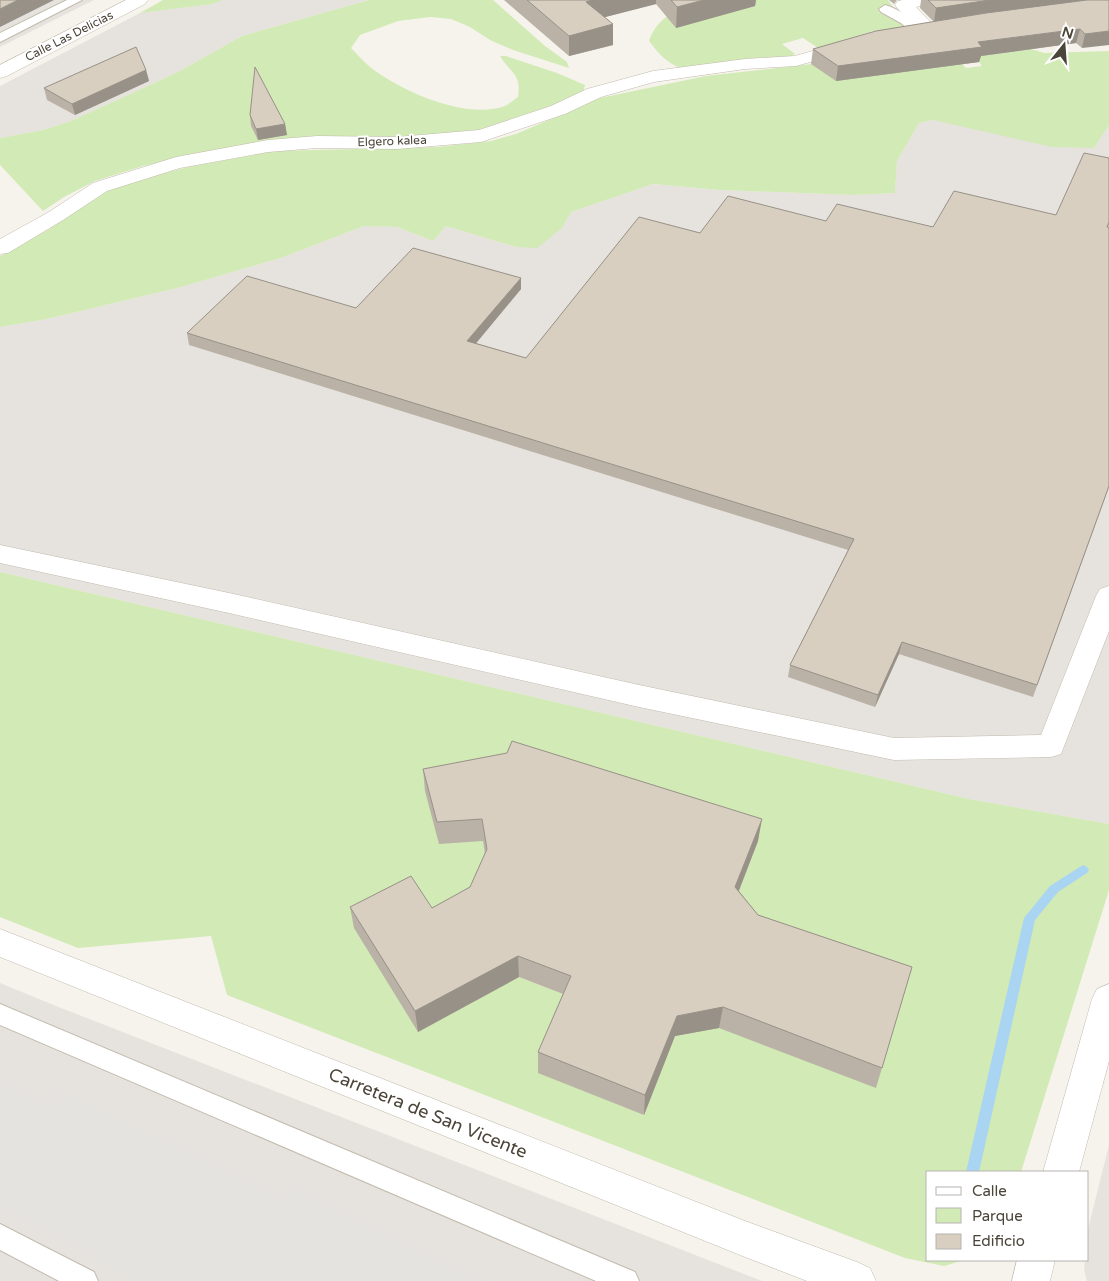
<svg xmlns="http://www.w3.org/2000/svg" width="1109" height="1281" font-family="'Varela Round',sans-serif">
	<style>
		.industrial { fill: #e6e2dd }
		.green { fill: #d2eab5; fill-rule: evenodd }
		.parking { fill: #e5e3e0 }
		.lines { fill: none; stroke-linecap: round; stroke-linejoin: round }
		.stream { fill: #a9d4f2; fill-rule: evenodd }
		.service-casing { stroke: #c2bbae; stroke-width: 2 }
		.minor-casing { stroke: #c2bbae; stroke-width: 1 }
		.tertiary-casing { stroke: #c2bbae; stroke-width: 1 }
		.service { fill: #fff; fill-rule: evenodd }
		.minor { fill: #fff; fill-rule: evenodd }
		.tertiary { fill: #fff; fill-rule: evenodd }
		.wall { fill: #bab2a6 }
		.shaded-wall { fill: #979187 }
		.building { fill: #d8cfc1; stroke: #979187 }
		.labels { text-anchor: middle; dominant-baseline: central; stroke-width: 4; stroke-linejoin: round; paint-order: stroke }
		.far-street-label { font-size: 12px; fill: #4b4439; stroke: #fff }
		.near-street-label { font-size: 18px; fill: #4b4439; stroke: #fff }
	</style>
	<rect width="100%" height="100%" fill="#f6f3ec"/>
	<g class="industrial">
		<polygon points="0,0 94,0 0,47"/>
		<polygon points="223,0 369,0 242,36 178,72 71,121 43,130 0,138 0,86 140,13 213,4"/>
		<polygon points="933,120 1094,148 1109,125 1109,824 969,799 0,572 0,327 47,319 181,287 281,258 364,226 397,227 433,241 446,226 516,247 562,228 571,212 653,184 720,190 855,195 895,193 897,161 919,123"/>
		<polygon points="0,983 56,1006 762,1281 0,1281"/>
		<polygon points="1109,1145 1109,1281 1087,1281 1084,1270 1085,1260 1088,1260 1088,1229"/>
	</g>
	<g class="green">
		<polygon points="163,0 223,0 213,4 140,13"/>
		<path d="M369 0H493L545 46 567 62 569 68 513 50 490 40 470 27 451 19 430 17 398 21 360 35 351 48C357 54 363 61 370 67 401 91 465 120 505 106 509 104 514 100 518 97 522 74 510 73 500 56H506L557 73 585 85 583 93 566 101 469 133 220 149 143 166 95 181 64 197 43 211 0 165V138L43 130 71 121 178 72 242 36Z"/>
		<path d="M712 0H888L893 7 879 12 909 28 882 33 873 31 818 48 803 38 782 44 795 54 789 58 680 68C666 62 658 53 649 41 659 12 685 7 712 0Z"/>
		<polygon points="1031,49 1044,53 1109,51 1109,125 1094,148 1052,147 933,120 919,123 897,161 895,193 855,195 720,190 653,184 571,212 562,228 537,248 516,247 446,226 433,241 397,227 364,226 281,258 181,287 47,319 0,327 0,256 49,229 93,198 109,189 130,182 188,167 275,151 437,147 491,141 516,134 600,98 706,76 812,64 962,64 966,68 982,66 975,57"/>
		<path d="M0 572 969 799 1109 824V890L1021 1172H928V1260H964L944 1266 905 1258 227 995 211 936 78 948 0 917ZM483 841H758L732 908 675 1036 643 1115 571 997 519 977 418 1031 435 929 488 871Z"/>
	</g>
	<polygon class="parking" points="0,1079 48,1103 58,1088 284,1196 290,1184 485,1281 135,1281 0,1210"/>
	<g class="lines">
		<polygon class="stream" points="1083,865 1087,867 1089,870 1087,873 1058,892 1035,920 979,1172 966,1172 1024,918 1050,886"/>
		<defs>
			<g id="service">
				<polygon points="67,0 82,0 0,42 0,33"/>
				<path d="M885 5C899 9 915 20 924 31L922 34H914L901 23 881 12 879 9Z"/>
				<polygon points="0,1004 635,1272 639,1281 596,1281 0,1025"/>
				<polygon points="0,1224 94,1272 98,1281 59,1281 0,1250"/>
			</g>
			<g id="minor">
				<path d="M903 0H932L929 4 916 7 938 30 935 34C919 38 908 19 898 9L895 5 898 1Z"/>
				<polygon points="847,41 853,42 856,46 853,50 796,66 745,69 654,82 601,97 565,114 481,142 397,149 317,148 268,152 180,168 107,191 63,220 8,253 0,254 0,239 49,212 93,183 176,157 268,140 317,136 397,137 479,130 551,106 587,89 653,71 745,59 795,56"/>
				<polygon points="0,545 229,593 639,685 894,738 1041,735 1096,596 1100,589 1109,586 1109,631 1061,754 1051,757 894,760 639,707 229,613 0,563"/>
			</g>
			<g id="tertiary">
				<polygon points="126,0 148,0 145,4 7,76 0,78 0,65"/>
				<polygon points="0,929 745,1221 857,1262 870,1268 876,1281 807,1281 745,1257 0,957"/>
				<polygon points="1109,984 1109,1061 1079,1172 1043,1172 1092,999 1097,989"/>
				<polygon points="1017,1260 1055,1260 1050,1281 1012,1281"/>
			</g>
		</defs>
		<use href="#service" class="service-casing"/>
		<use href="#minor" class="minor-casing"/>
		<use href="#tertiary" class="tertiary-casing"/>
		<use href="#service" class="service"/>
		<use href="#minor" class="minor"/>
		<use href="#tertiary" class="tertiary"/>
	</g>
	<g class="wall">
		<polygon points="504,0 756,0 755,6 676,28 656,4 605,17 613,45 569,56"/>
		<polygon points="889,0 897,0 894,4"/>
		<polygon points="921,0 1109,0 1082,48 1076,43 981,56 979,62 836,81 811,64 813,49 934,22 920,8"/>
		<polygon points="146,70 149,81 75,115 47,100 44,88"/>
		<polygon points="250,115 285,124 287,135 258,140 251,126"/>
		<polygon points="1109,158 1109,225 1108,228 1109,487 1033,697 899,654 875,707 788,677 790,665 848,550 189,345 187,333 356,308 521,278 521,289 476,343 526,358 700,233 826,221 933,227 1056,215"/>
		<polygon points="423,769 758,841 739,891 758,915 912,967 876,1088 719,1028 675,1036 644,1115 538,1073 538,1052 563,994 519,977 418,1032 354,928 350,907 432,908 470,887 485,854 483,841 439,844 425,791"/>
	</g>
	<g class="shaded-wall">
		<polygon points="18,0 54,0 0,27 0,9"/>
		<polygon points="592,0 656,0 656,4 586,22 586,2"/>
		<polygon points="704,0 756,0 755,6 676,28 677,7"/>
		<polygon points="990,0 1087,0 934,22 936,8"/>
		<polygon points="613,24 613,45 569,56 569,36"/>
		<polygon points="1080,29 1076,43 981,56 979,62 836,81 838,66 978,42"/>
		<polygon points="1109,31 1109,45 1082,48 1085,34"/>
		<polygon points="146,70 149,81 75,115 72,104"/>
		<polygon points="285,124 287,135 258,140 256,129"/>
		<polygon points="521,278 521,289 468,353 467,341"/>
		<polygon points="902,642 899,654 875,707 878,695"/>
		<polygon points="762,819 758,841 732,908 735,887"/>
		<polygon points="518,956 519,977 418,1032 415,1011"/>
		<polygon points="723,1007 719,1028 675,1036 644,1115 645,1095 677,1016"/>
	</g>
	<g class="building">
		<polygon points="0,0 18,0 0,9"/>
		<polygon points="527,0 592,0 586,2 613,24 569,36"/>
		<polygon points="671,0 704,0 677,7"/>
		<polygon points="928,0 990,0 936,8"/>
		<polygon points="1087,0 1109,0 1109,31 1085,34 1080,29 978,42 982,47 838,66 813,49 876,31 986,13"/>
		<polygon points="136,47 146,70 72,104 44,88"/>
		<polygon points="255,67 285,124 256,129 250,115"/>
		<polygon points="1084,153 1109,158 1109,222 1107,227 1109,228 1109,486 1037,685 902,642 878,695 790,665 854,539 187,333 247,276 356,308 413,248 521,278 467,341 526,358 639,217 700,233 728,196 826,221 837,204 933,227 954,191 1056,215"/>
		<polygon points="512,741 762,819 735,887 758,915 912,967 882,1068 723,1007 677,1016 645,1095 538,1052 571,976 518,956 415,1011 350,907 411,876 432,908 470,887 487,849 482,819 437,822 423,769 507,753"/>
	</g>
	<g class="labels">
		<g class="far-street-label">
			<text transform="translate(69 36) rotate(-27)">Calle Las Delicias</text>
			<text transform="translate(392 141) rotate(-2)">Elgero kalea</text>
		</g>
		<g class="near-street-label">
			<text transform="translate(428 1113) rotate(22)">Carretera de San Vicente</text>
		</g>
	</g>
	<rect x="926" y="1171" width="162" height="90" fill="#ffffff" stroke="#b7b4b0"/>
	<rect x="936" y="1187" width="25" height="8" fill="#ffffff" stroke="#b7b4b0"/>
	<text x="972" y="1196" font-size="15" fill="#4b4439">Calle</text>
	<rect x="936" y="1208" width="25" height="15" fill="#d2eab5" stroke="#b7b4b0"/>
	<text x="972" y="1221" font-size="15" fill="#4b4439">Parque</text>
	<rect x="936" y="1234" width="25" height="15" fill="#d8cfc1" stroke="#b7b4b0"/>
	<text x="972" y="1246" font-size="15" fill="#4b4439">Edificio</text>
	<g transform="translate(1064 45) rotate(17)" stroke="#ffffff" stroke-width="4" paint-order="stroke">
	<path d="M0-4L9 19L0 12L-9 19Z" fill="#4b4439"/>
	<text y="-8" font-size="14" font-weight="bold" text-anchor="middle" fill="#4b4439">N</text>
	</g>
</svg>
